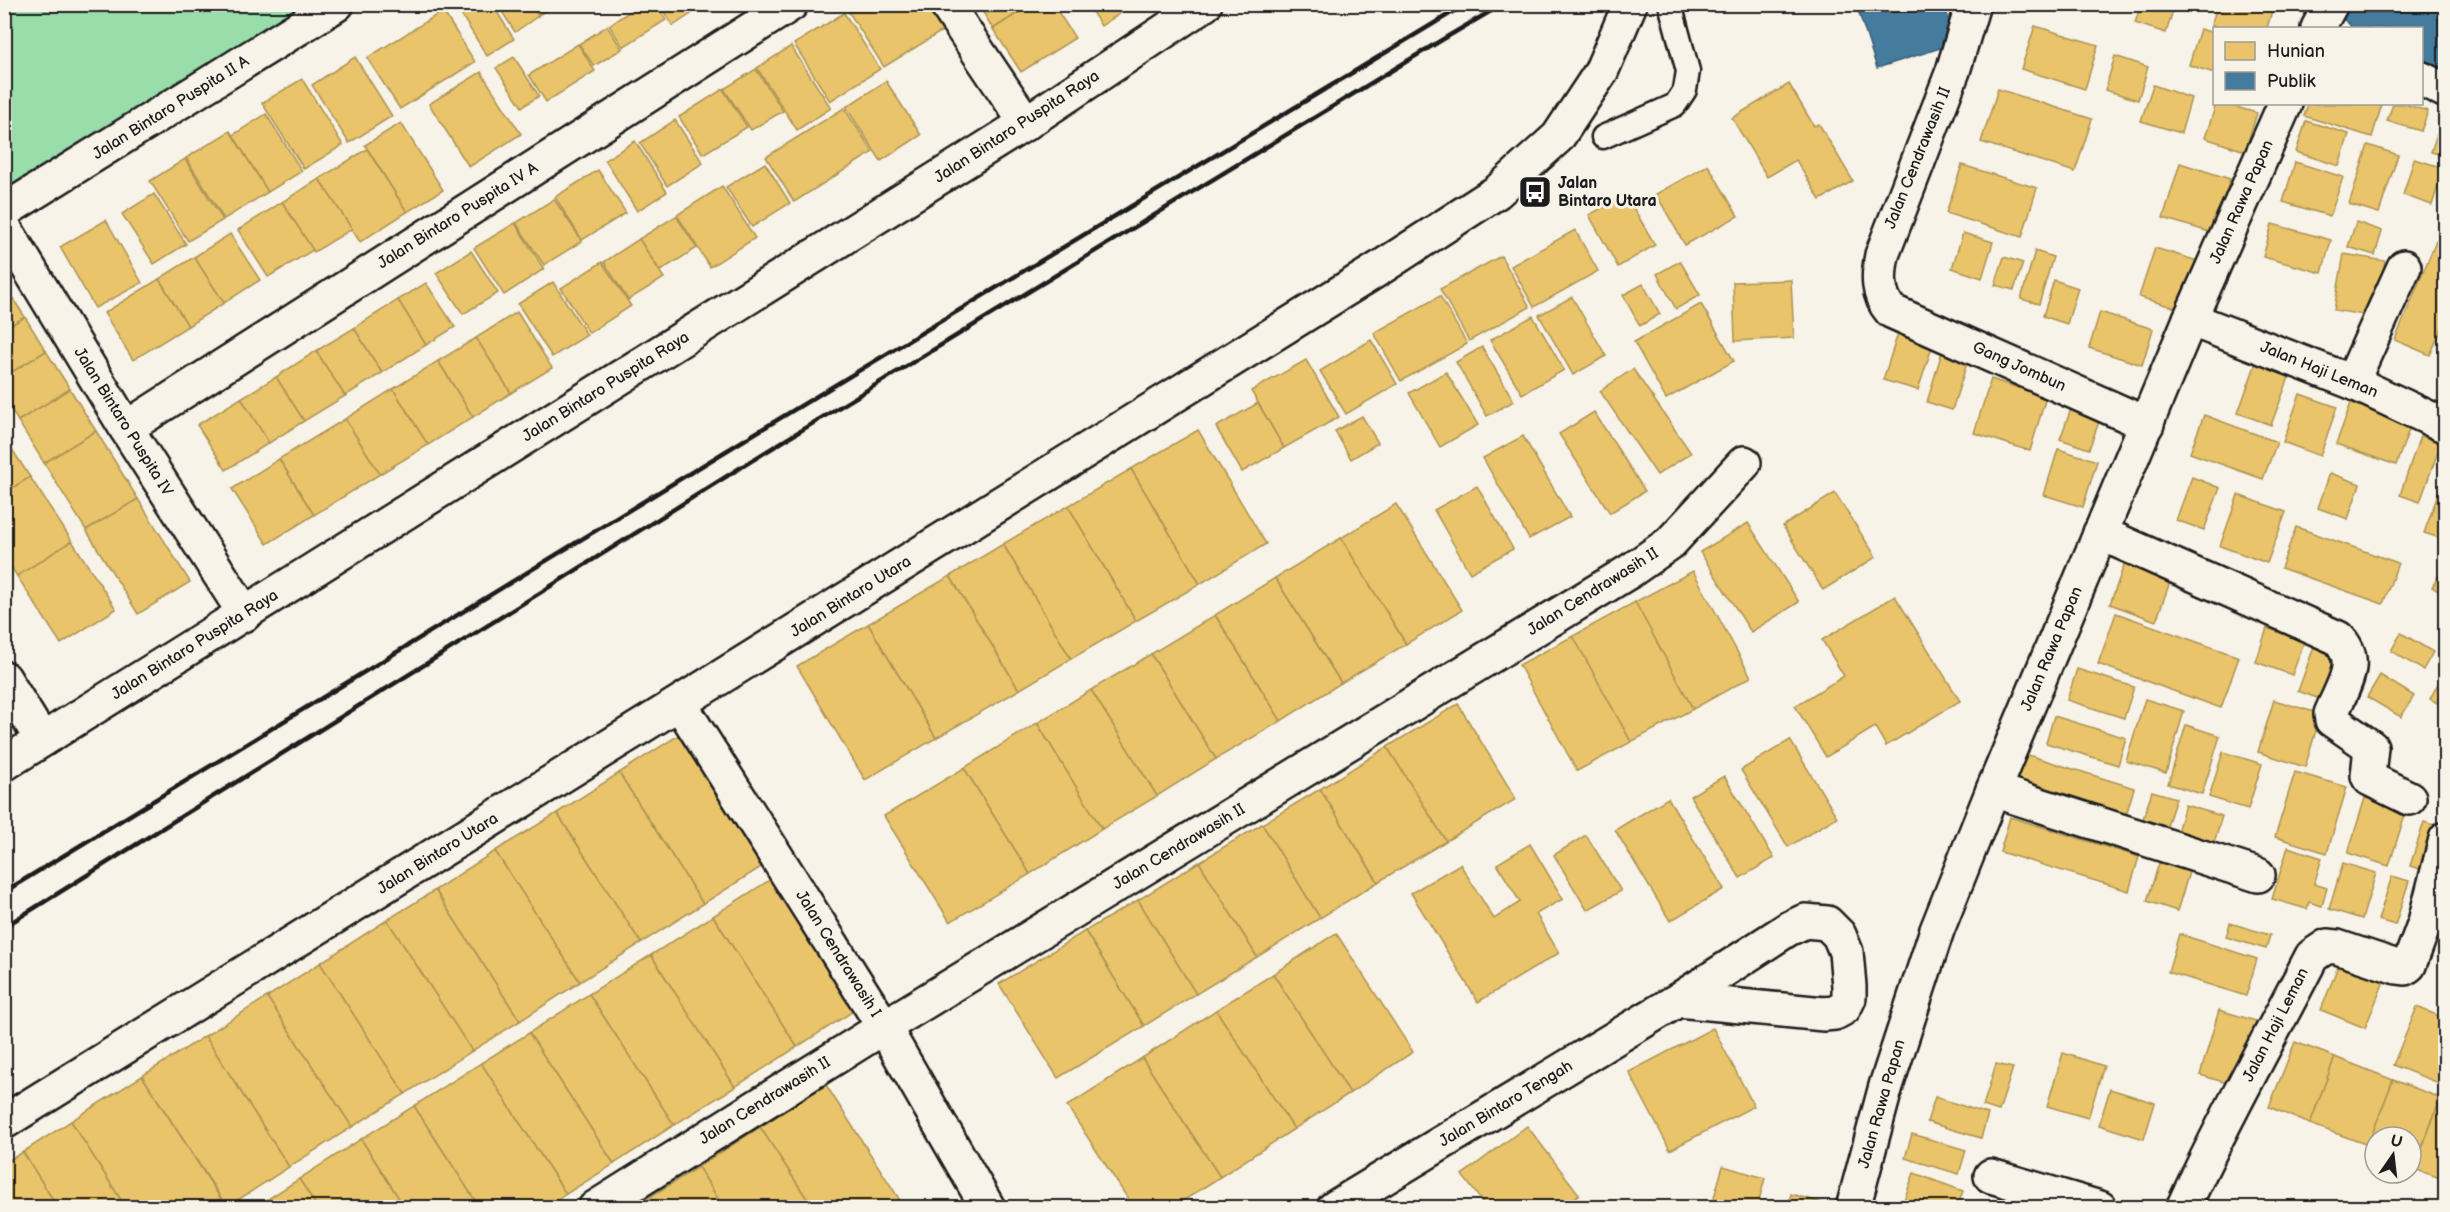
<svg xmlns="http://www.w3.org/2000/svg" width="2450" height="1212" font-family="'Balsamiq Sans',sans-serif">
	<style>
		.green { fill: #98ddaa; stroke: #5a7c63; stroke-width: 1.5 }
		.homes { fill: #e9c46a; stroke: #ac9253; stroke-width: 1.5 }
		.public { fill: #457b9d; stroke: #395e76; stroke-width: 1.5 }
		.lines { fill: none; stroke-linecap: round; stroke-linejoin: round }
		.lane-casing { stroke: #1c1c1c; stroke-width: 27 }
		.street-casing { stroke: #1c1c1c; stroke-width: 38 }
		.secondary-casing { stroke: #1c1c1c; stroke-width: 38 }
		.lane { stroke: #f7f3e8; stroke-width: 22 }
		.street { stroke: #f7f3e8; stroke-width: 33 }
		.secondary { stroke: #f7f3e8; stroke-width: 33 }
		.rail { stroke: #1c1c1c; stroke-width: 4.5 }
		.labels { text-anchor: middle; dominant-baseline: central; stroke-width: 6; stroke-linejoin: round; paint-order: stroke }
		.street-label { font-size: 16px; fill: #1c1c1c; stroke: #f7f3e8 }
		.poi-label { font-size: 16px; font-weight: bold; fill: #1c1c1c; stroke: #f7f3e8; text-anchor: start }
	</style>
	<rect width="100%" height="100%" fill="#f7f3e8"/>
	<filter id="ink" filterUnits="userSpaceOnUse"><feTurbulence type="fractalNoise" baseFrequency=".0167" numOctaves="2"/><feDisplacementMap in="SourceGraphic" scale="12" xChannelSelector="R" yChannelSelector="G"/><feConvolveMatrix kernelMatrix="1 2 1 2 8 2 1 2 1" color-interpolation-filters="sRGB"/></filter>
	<g filter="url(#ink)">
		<polygon class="green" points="5,5 337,5 5,211"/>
		<g class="homes">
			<polygon points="463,4 492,4 514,39 487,56 457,8"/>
			<polygon points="497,4 531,4 538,16 515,32"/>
			<polygon points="532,4 555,4 539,15"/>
			<polygon points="641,4 657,4 666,20 623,47 609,25"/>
			<polygon points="659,4 706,4 673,26"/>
			<polygon points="858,4 925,4 942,31 884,67 848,11"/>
			<polygon points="978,4 1032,4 993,29"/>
			<polygon points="1032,4 1053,4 1075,38 1021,72 993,29"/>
			<polygon points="1087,4 1134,4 1101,26"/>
			<polygon points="2141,4 2175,4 2166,33 2135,23"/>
			<polygon points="2218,4 2274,4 2267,28 2221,28 2211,25"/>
			<polygon points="443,11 475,62 400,109 367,58"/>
			<polygon points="844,13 880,69 830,101 794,44"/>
			<polygon points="607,26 622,49 594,66 579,44"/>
			<polygon points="2035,26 2098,45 2085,89 2021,69"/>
			<polygon points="2200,29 2214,33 2214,73 2189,65"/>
			<polygon points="578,44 595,71 546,102 529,75"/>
			<polygon points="791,46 831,108 797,130 757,68"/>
			<polygon points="2115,56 2148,67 2138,100 2105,90"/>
			<polygon points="355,57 392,116 349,143 312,85"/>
			<polygon points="514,57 539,96 522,107 496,68"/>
			<polygon points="756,69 783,111 751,130 724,89"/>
			<polygon points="481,72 521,134 469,167 429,104"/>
			<polygon points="302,79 343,145 304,169 262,103"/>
			<polygon points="886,81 921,135 881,161 846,107"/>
			<polygon points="1789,84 1814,126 1819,124 1853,181 1820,200 1796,160 1767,177 1732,118"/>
			<polygon points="2153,85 2191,98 2181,133 2141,121"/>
			<polygon points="723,89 747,127 703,154 679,117"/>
			<polygon points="1998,89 2092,119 2075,172 1981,142"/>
			<polygon points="2216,104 2225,104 2257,113 2245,151 2205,138"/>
			<polygon points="2308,104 2382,104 2372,137 2304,116"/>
			<polygon points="2393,104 2404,104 2428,111 2421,131 2387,121"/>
			<polygon points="2446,107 2446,145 2442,155 2431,152"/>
			<polygon points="844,108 873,152 794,202 766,157"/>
			<polygon points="266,114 302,171 268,192 233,135"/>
			<polygon points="675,120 703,163 667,186 640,143"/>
			<polygon points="2306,121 2349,134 2339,166 2296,152"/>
			<polygon points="401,123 443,190 407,212 365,145"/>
			<polygon points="230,131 268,192 224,219 186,158"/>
			<polygon points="635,141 667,192 637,211 605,160"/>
			<polygon points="2368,145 2398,155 2379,213 2349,204"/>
			<polygon points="367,149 407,212 360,242 319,179"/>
			<polygon points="185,159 223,220 188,241 150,181"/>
			<polygon points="2414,159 2444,168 2432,205 2403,195"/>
			<polygon points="2295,162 2343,177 2330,216 2283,202"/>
			<polygon points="765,163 790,203 752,227 726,187"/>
			<polygon points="2180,163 2230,179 2213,233 2163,218"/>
			<polygon points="1708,165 1738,216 1685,245 1656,194"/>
			<polygon points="1962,165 2037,188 2022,237 1946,213"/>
			<polygon points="598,170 626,213 582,240 555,197"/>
			<polygon points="319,179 352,229 314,252 282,202"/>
			<polygon points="722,186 755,238 710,267 677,215"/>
			<polygon points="154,194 186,244 154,264 122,214"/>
			<polygon points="1626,195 1655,245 1618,267 1589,215"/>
			<polygon points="2445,196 2446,196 2446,221 2438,218"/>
			<polygon points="554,199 582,241 544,265 516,223"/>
			<polygon points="282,202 313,250 268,277 238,230"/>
			<polygon points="676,216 697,248 660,271 639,239"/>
			<polygon points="106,220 142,283 95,308 60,247"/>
			<polygon points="2356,222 2382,231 2375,255 2348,247"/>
			<polygon points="515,223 544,269 504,295 474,248"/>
			<polygon points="2272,224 2331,240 2322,273 2263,257"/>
			<polygon points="1575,230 1598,271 1534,307 1511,266"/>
			<polygon points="1963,233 1993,242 1982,278 1952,268"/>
			<polygon points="230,234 260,280 224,303 194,257"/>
			<polygon points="639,239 664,278 628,300 604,262"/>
			<polygon points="2436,241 2446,245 2446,319 2430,355 2395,340"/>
			<polygon points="2155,248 2201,262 2186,311 2139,297"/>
			<polygon points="471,251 498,293 463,314 436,273"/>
			<polygon points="2035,251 2053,257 2039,304 2021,299"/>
			<polygon points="2344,254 2385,261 2375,317 2334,310"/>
			<polygon points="1501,256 1530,307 1469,341 1440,289"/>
			<polygon points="194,257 224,303 188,326 159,279"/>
			<polygon points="2004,257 2023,263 2014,290 1995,285"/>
			<polygon points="1680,261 1700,295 1676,309 1657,274"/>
			<polygon points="602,262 631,306 589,333 561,288"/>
			<polygon points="159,279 188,326 133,360 104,313"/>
			<polygon points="1791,280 1794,338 1735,341 1733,282"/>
			<polygon points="2054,280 2078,288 2067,324 2043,316"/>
			<polygon points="553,282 587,335 552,357 518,304"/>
			<polygon points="426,283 455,327 426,345 398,300"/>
			<polygon points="1643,284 1660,314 1640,326 1623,295"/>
			<polygon points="4,285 25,317 4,329"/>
			<polygon points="1440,296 1467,344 1401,381 1374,333"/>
			<polygon points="1572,297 1606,356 1573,375 1539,315"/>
			<polygon points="398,300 426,345 382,373 354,328"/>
			<polygon points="1701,304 1734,361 1666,399 1634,342"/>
			<polygon points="517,312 552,368 511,393 476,338"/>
			<polygon points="2100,312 2153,329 2142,365 2089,348"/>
			<polygon points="1533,316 1564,370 1522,394 1490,340"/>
			<polygon points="25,317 46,351 4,377 4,329"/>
			<polygon points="354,328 382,373 345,396 316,351"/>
			<polygon points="1899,330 1934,341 1918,390 1883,380"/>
			<polygon points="476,338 511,393 473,417 438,361"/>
			<polygon points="1371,340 1397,384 1346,414 1320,371"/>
			<polygon points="1482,347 1514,401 1487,416 1456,362"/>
			<polygon points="46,351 70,389 18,421 4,399 4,377"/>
			<polygon points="316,351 345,396 304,421 276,377"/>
			<polygon points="1942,352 1968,360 1952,410 1927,402"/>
			<polygon points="1306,360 1339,417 1284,448 1251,391"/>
			<polygon points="2257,360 2291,372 2271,425 2238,413"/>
			<polygon points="438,361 473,417 428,445 393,389"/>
			<polygon points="1633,369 1691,453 1657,475 1600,391"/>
			<polygon points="1446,372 1478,425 1440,447 1409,393"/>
			<polygon points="276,377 304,421 269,443 241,398"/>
			<polygon points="1991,379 2046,397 2030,451 1974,433"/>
			<polygon points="70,389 96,431 44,463 18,421"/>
			<polygon points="393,389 428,445 380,474 345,419"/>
			<polygon points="2300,394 2337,407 2320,456 2283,442"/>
			<polygon points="241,398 269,443 226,470 197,425"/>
			<polygon points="2074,401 2103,411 2089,449 2060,439"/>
			<polygon points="1258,403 1284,448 1242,472 1216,427"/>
			<polygon points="2351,403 2411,424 2396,465 2336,444"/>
			<polygon points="1594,412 1645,491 1610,513 1559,434"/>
			<polygon points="2204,415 2277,442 2263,479 2190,453"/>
			<polygon points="1362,416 1378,443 1351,459 1335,431"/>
			<polygon points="345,419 380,474 314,515 279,459"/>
			<polygon points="1198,430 1266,544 1200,584 1131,469"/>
			<polygon points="96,431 138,499 86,530 44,463"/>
			<polygon points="1523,436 1570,517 1529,539 1483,458"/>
			<polygon points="2420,436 2441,443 2420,502 2400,495"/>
			<polygon points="4,437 30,477 4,493"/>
			<polygon points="2058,449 2097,461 2083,507 2044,495"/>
			<polygon points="279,459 314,515 267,544 232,489"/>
			<polygon points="1131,469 1200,584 1136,621 1068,506"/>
			<polygon points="2330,473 2360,484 2348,519 2318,508"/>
			<polygon points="30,477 72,541 17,576 4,557 4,493"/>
			<polygon points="2192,477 2220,488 2204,530 2176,520"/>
			<polygon points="1477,486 1513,549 1470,573 1434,510"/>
			<polygon points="2440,489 2446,491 2446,540 2424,533"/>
			<polygon points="1835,493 1876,557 1823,590 1783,526"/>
			<polygon points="2238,495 2286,512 2267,563 2220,546"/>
			<polygon points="138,499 190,582 138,614 86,530"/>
			<polygon points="1396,504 1462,610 1406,644 1341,538"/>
			<polygon points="1068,506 1136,621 1071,659 1003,544"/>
			<polygon points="1748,523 1799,602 1751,632 1700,552"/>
			<polygon points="2296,527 2398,563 2383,604 2281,568"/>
			<polygon points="1341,538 1406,644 1341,683 1275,578"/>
			<polygon points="72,541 116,609 61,644 17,576"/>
			<polygon points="1003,544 1071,659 1019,690 950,576"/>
			<polygon points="2128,554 2174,571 2156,621 2110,604"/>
			<polygon points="2446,564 2446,596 2432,587"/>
			<polygon points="1693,571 1751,677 1693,709 1635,602"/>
			<polygon points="950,576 1019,690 936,738 868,624"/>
			<polygon points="1275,578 1341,683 1281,721 1215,615"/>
			<polygon points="1895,596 1960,701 1886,746 1875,727 1826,757 1795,706 1844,676 1822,640"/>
			<polygon points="1635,602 1693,709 1631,742 1573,636"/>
			<polygon points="2116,613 2239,657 2221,708 2098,664"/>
			<polygon points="1215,615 1281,721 1216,759 1151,654"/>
			<polygon points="868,624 936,738 865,780 797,666"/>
			<polygon points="2267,628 2304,642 2292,675 2256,662"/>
			<polygon points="2401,633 2433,652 2423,670 2391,651"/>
			<polygon points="1573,636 1631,742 1577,771 1519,665"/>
			<polygon points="2314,647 2344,657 2328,702 2298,691"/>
			<polygon points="1151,654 1216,759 1157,796 1091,690"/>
			<polygon points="2077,669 2134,687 2124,718 2067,700"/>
			<polygon points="2380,675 2414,696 2401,717 2367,697"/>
			<polygon points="2440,680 2446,683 2446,708 2430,699"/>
			<polygon points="1091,690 1157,796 1102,829 1037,723"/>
			<polygon points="2145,699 2184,711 2166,773 2126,761"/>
			<polygon points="2274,700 2321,714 2305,767 2258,752"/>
			<polygon points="1458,704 1516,799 1446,841 1387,747"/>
			<polygon points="2054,716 2126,738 2118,765 2046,743"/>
			<polygon points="1037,723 1102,829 1030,874 964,768"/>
			<polygon points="2186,725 2220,736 2202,794 2168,784"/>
			<polygon points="685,731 769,862 703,904 619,773"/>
			<polygon points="1790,740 1837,817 1788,847 1741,770"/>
			<polygon points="1387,747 1446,841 1378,882 1320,789"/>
			<polygon points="2223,752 2262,764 2248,809 2209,797"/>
			<polygon points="2025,754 2134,788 2124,822 2015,788"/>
			<polygon points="964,768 1030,874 950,922 884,816"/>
			<polygon points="2295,772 2347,787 2327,853 2275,837"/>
			<polygon points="619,773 703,904 641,943 557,813"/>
			<polygon points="1724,776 1774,858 1740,878 1690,796"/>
			<polygon points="1320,789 1378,882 1320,918 1262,824"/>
			<polygon points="2152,791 2176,798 2165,832 2141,825"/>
			<polygon points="1668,798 1724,889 1670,921 1615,830"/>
			<polygon points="2365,798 2406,811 2389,866 2348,853"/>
			<polygon points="2185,805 2222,816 2213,846 2176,835"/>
			<polygon points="557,813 641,943 580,982 495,851"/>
			<polygon points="2010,817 2139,857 2129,891 2000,852"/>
			<polygon points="2424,822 2439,826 2426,871 2410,866"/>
			<polygon points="1262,824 1320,918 1257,957 1199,862"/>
			<polygon points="1586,835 1621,891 1587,910 1554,855"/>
			<polygon points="1530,844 1563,899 1536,914 1559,953 1478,1002 1411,893 1460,864 1494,919 1520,902 1497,864"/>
			<polygon points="2288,847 2322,858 2314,884 2327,888 2322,906 2309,902 2307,909 2272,899"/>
			<polygon points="495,851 580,982 520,1021 435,890"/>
			<polygon points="2161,857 2191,866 2177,911 2147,901"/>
			<polygon points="1199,862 1257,957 1196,994 1138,900"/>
			<polygon points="2343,863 2376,873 2362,919 2329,909"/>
			<polygon points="779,874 863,1005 797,1047 713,916"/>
			<polygon points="2392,876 2409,881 2395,925 2378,920"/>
			<polygon points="435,890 520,1021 472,1051 387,920"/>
			<polygon points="1138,900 1196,994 1144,1026 1085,931"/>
			<polygon points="713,916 797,1047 735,1087 651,955"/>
			<polygon points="387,920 472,1051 405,1094 320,963"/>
			<polygon points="2230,923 2270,935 2266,949 2226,937"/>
			<polygon points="1085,931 1144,1026 1058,1078 999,984"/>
			<polygon points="1336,933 1413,1052 1350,1093 1273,974"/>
			<polygon points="2179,934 2257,959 2246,996 2168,972"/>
			<polygon points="651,955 735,1087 674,1125 589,994"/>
			<polygon points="2340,961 2385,979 2365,1028 2321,1010"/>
			<polygon points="320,963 405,1094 352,1127 267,997"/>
			<polygon points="1273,974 1350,1093 1294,1129 1216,1010"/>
			<polygon points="589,994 674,1125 614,1164 529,1033"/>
			<polygon points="267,997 352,1127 289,1167 205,1036"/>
			<polygon points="2417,1007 2446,1019 2446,1086 2393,1065"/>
			<polygon points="1216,1010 1294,1129 1220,1177 1142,1058"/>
			<polygon points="2219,1010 2256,1021 2237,1086 2200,1075"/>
			<polygon points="1713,1028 1754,1106 1670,1150 1629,1072"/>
			<polygon points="529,1033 614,1164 566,1194 481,1063"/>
			<polygon points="205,1036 289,1167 227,1207 142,1076"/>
			<polygon points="2295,1042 2335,1057 2310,1124 2269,1107"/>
			<polygon points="2063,1053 2104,1066 2088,1118 2047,1106"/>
			<polygon points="2335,1057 2393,1080 2368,1145 2310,1124"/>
			<polygon points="1142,1058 1220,1177 1172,1208 1134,1208 1067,1106"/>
			<polygon points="481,1063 566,1194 545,1208 480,1208 414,1106"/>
			<polygon points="1996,1064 2013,1068 1999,1111 1983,1106"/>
			<polygon points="142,1076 221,1199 208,1208 126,1208 71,1121"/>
			<polygon points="2393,1080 2441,1098 2415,1164 2411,1163 2411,1137 2375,1137 2375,1148 2368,1145"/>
			<polygon points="826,1085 905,1208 813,1208 760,1127"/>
			<polygon points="2110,1089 2155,1103 2144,1139 2099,1125"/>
			<polygon points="1935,1097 1988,1114 1981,1138 1927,1122"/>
			<polygon points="2441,1098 2446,1100 2446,1180 2414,1169"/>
			<polygon points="414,1106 480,1208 405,1208 361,1139"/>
			<polygon points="71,1121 126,1208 58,1208 23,1152"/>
			<polygon points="1527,1126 1579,1194 1561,1208 1487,1208 1462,1175"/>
			<polygon points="760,1127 813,1208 724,1208 698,1167"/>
			<polygon points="1912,1134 1966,1150 1959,1174 1905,1158"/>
			<polygon points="361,1139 405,1208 318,1208 299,1179"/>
			<polygon points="23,1152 58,1208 4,1208 4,1163"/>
			<polygon points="1723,1166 1765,1178 1757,1208 1711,1208"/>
			<polygon points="698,1167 724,1208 639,1208 637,1205"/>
			<polygon points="1914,1173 1963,1191 1957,1208 1901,1208"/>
			<polygon points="299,1179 318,1208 254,1208"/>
			<polygon points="1791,1194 1833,1206 1832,1208 1787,1208"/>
		</g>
		<g class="public">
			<polygon points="1856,4 1944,4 1956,43 1877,68"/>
			<polygon points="2341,4 2446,4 2446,87 2422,67 2422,28 2354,28 2334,12"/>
		</g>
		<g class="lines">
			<defs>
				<polyline id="lane" points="1603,137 1675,105 1685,90 1688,71 1670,4"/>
				<g id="street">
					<polyline points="946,4 1026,123"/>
					<path d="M1973 4 1953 71 1882 255C1878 275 1877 295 1891 311L2147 424"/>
					<polyline points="2318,28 2331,4"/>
					<polyline points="2422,79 2446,91"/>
					<polyline points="4,211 337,4"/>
					<polyline points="4,227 126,428 245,614"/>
					<polyline points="2190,319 2352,382 2446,426"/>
					<polyline points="2352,382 2404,267"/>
					<polyline points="126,428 791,4"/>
					<path d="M2100 533 2338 638C2362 662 2342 687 2331 714L2332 720 2371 747 2368 776 2370 779 2409 798"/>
					<polyline points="4,678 42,740"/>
					<polyline points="680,704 884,1027 988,1208"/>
					<polyline points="4,764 1026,123 1205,4"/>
					<polyline points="1993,790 2258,875"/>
					<polyline points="1991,1176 2100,1208"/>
					<polyline points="595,1208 884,1027 1630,571 1670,543 1744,463"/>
					<polyline points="1334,1208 1678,1000 1788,929 1805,921 1827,923 1839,935 1846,952 1849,986 1849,998 1844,1008 1835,1013 1824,1014 1678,1000"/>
					<polyline points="1853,1208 1886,1086 1937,930 1993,790 2190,319 2285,104"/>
					<path d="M2183 1208C2222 1122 2269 1040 2312 956L2327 946 2337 947 2397 967 2405 968 2409 965 2425 922 2446 839"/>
				</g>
				<polyline id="secondary" points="4,1122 1380,268 1497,192 1558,137 1601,72 1630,4"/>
			</defs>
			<use href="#lane" class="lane-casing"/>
			<use href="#street" class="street-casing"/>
			<use href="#secondary" class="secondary-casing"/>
			<use href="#lane" class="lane"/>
			<use href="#street" class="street"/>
			<use href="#secondary" class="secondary"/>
			<g class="rail">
				<polyline points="4,892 749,437 1466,4"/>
				<polyline points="4,927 764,453 1445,38 1503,4"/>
			</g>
		</g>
	</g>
	<defs>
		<symbol id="bus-square" viewBox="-11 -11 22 22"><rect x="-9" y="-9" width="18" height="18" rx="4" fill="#1c1c1c" stroke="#f7f3e8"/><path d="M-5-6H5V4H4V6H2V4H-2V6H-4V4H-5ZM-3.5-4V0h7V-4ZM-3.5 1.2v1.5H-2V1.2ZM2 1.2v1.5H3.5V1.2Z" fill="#fff"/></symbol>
	</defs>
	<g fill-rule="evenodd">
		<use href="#bus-square" x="1516" y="173" width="38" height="38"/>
	</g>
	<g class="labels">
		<g class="street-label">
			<text transform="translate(171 108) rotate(-32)">Jalan Bintaro Puspita II A</text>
			<text transform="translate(1017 127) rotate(-33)">Jalan Bintaro Puspita Raya</text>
			<text transform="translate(1918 158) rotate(-68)">Jalan Cendrawasih II</text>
			<text transform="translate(2242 202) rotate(-66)">Jalan Rawa Papan</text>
			<text transform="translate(458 216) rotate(-32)">Jalan Bintaro Puspita IV A</text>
			<text transform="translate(2019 367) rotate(24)">Gang Jombun</text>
			<text transform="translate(2319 370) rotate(22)">Jalan Haji Leman</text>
			<text transform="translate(606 387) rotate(-32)">Jalan Bintaro Puspita Raya</text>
			<text transform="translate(123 422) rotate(58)">Jalan Bintaro Puspita IV</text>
			<text transform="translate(1593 592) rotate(-32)">Jalan Cendrawasih II</text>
			<text transform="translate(851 597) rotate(-32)">Jalan Bintaro Utara</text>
			<text transform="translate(195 645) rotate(-32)">Jalan Bintaro Puspita Raya</text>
			<text transform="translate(2052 649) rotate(-67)">Jalan Rawa Papan</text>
			<text transform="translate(1179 847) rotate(-31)">Jalan Cendrawasih II</text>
			<text transform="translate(438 854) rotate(-32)">Jalan Bintaro Utara</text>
			<text transform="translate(838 954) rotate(58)">Jalan Cendrawasih I</text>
			<text transform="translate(2276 1025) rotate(-63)">Jalan Haji Leman</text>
			<text transform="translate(765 1101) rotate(-32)">Jalan Cendrawasih II</text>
			<text transform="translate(1506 1104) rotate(-31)">Jalan Bintaro Tengah</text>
			<text transform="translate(1882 1104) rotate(-74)">Jalan Rawa Papan</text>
		</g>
		<g class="poi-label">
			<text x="1558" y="183">Jalan<tspan x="1558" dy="18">Bintaro Utara</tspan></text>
		</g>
	</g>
	<rect width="2450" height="1212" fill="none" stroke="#f7f3e8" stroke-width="24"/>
	<rect x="12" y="12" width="2426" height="1188" fill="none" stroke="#1c1c1c" stroke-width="2" filter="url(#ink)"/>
	<rect x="2213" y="27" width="210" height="78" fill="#f7f3e8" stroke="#9f9d96" stroke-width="1.5"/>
	<rect x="2225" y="42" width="30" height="18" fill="#e9c46a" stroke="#9f9d96" stroke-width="1.5"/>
	<text x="2267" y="57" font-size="18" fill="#1c1c1c">Hunian</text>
	<rect x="2225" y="72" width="30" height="18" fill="#457b9d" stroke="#9f9d96" stroke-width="1.5"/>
	<text x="2267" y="87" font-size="18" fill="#1c1c1c">Publik</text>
	<g transform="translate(2393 1155) rotate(14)"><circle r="28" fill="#f7f3e8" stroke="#9f9d96" stroke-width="1.5"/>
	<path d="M0-4.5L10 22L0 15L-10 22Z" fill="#1c1c1c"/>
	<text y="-9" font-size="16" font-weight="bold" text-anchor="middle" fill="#1c1c1c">U</text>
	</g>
</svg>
